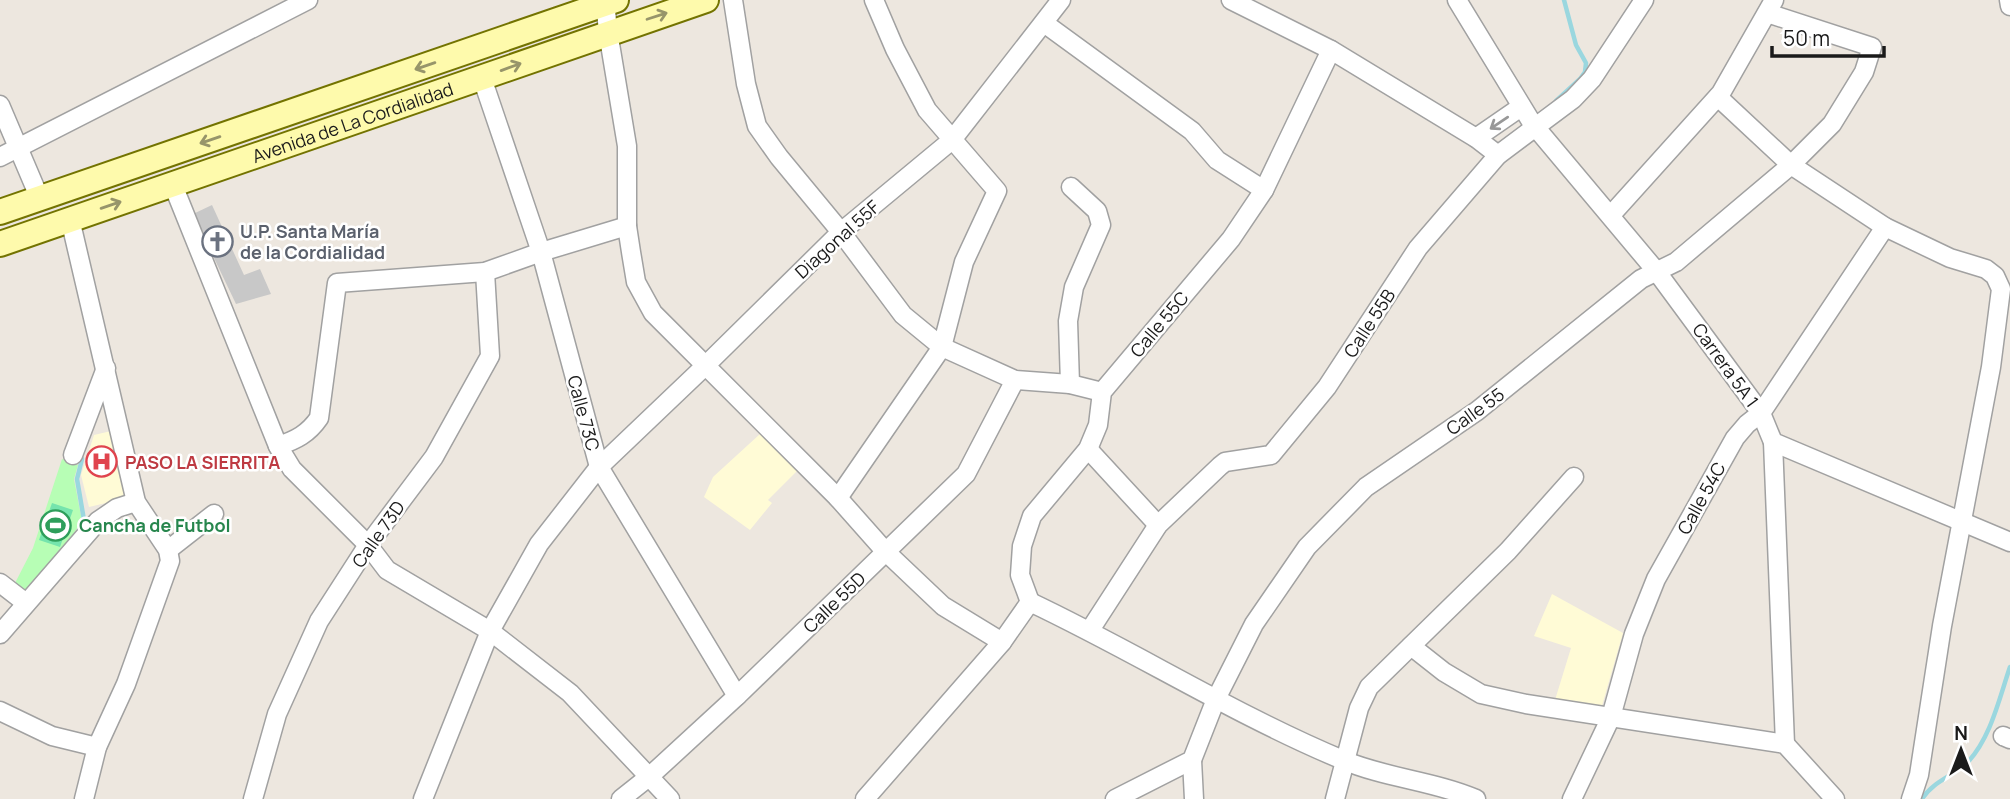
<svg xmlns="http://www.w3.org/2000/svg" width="2010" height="799" font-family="Manrope,sans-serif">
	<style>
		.education { fill: #fffbd6 }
		.religious { fill: #c8c8c8 }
		.park { fill: #b7feb5 }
		.pitch { fill: #75e4ad }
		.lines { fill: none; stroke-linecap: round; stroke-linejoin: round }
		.stream { stroke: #9ad7df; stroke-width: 4.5 }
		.street-casing { stroke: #a1a1a1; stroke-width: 21 }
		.secondary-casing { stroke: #737300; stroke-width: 28 }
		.street { stroke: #fff; stroke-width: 18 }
		.secondary { stroke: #fefaac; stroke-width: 24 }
		.oneway { stroke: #97956a }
		.oneway2 { stroke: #989898 }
		.labels { text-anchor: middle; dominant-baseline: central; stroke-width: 5; stroke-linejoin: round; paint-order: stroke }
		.street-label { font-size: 18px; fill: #1a1a1a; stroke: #fff }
		.worship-label { font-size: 18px; font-weight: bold; fill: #5b616d; stroke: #fff; text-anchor: start }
		.health-label { font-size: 18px; font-weight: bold; fill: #be3a42; stroke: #fff; text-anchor: start }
		.leisure-label { font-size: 18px; font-weight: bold; fill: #27864d; stroke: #fff; text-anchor: start }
	</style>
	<rect width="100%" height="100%" fill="#ede7df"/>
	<g class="education">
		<polygon points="111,431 127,498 89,507 81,475 94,435"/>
		<polygon points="760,434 800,468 768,500 772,503 750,530 704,497 713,477"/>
		<polygon points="1552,594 1623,633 1601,709 1555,700 1571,648 1534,636"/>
	</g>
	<polygon class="religious" points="212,205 244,275 260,269 271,294 236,304 193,214"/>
	<polygon class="park" points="62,459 78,465 74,479 82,521 56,559 26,593 14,585 33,548"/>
	<polygon class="pitch" points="52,503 73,510 60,547 39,540"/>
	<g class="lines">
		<g class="stream">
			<polyline points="1556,101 1580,79 1585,72 1586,63 1576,45 1564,0"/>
			<polyline points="79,453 82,459 77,479 85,526"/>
			<path d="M1922 799C1933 781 1954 776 1968 762 1991 737 1999 699 2010 667"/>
		</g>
		<defs>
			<g id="street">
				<polyline points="605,0 608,32 627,146 627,226 631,252 636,282 653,313 838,498 885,551 943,606 1002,642"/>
				<polyline points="733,0 746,84 757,126 779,157 841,232 903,315 942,347 1015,380 1070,384 1102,392"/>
				<polyline points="1231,0 1331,50 1476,138 1498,155"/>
				<polyline points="1457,0 1532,123 1657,272 1761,413 1773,442 2010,542"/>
				<polyline points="2009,0 2010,6"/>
				<polyline points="1044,23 1192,131 1217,160 1264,190"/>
				<polyline points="482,78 541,252 599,467 737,696"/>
				<polyline points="1718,97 1791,165 1885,227 1950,258 1986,269 1995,276 2001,289 1991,367 1942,626 1919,775 1911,799"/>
				<polyline points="0,105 40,199"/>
				<polyline points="1476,138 1521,107"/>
				<polyline points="0,157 308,0"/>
				<polyline points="173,185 278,446 292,469 368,545 387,570 490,631 570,693 670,799"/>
				<polyline points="1611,215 1721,93 1774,0"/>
				<polyline points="70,219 136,502 168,550 170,561 126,684 97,747 84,799"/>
				<polyline points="1070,384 1068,321 1074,287 1101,225 1097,211 1071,187"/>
				<polyline points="1773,442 1785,744"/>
				<path d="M278 446C296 440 308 434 319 418L337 283 485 272 541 252 627 226"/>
				<polyline points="1088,449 1158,525"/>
				<polyline points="73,455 106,368"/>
				<polyline points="838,498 942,347 964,262 997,191 927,110 895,49 874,0"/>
				<polyline points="168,550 214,514"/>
				<polyline points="0,583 26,603"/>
				<polyline points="1030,602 1020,575 1022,546 1032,516 1088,449 1098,425 1102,392 1231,239 1264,190 1331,50"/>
				<path d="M1030 602C1136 652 1235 715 1343 760 1385 778 1434 781 1476 799"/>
				<polyline points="1090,630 1158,525 1220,466 1225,462 1271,455 1327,387 1418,248 1498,155 1573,99 1592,79 1644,0"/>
				<polyline points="0,634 98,521 117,508 136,502"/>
				<polyline points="1411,646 1444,672 1481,694 1526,704 1785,744 1835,799"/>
				<polyline points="0,711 52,736 97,747"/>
				<polyline points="2003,736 2010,739"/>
				<polyline points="1192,760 1194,799"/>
				<polyline points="253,799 277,714 319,621 368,545 434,457 490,356 485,272"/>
				<polyline points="423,799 490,631 539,544 599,467 705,366 841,232 952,140 1061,0"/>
				<polyline points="621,799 650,776 737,696 966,474 1015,380"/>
				<polyline points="865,799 1002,642 1030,602"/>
				<polyline points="1115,799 1192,760 1216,699 1254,624 1307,547 1366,487 1477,411 1641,279 1676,262 1791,165 1832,124 1864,72 1872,47 1767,13"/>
				<polyline points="1335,799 1359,708 1369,687 1508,551 1574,477"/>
				<polyline points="1572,799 1611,717 1634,634 1656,579 1735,438 1747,424 1761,413 1885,227"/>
			</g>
			<g id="secondary">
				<polyline points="0,212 616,0"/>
				<path id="s1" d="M0 244 706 0"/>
			</g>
		</defs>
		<use href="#street" class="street-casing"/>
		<use href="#secondary" class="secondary-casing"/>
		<use href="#street" class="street"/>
		<use href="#secondary" class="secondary"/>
	</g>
	<defs><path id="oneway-shaft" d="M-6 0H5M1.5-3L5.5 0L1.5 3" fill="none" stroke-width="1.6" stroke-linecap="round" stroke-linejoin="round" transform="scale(1.75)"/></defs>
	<g class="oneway">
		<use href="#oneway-shaft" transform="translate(657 16) rotate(-18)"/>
		<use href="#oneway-shaft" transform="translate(425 66) rotate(161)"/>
		<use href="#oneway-shaft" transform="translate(511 67) rotate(-20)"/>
		<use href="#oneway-shaft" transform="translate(210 140) rotate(161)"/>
		<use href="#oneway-shaft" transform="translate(111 205) rotate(-19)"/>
	</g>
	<use class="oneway2" href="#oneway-shaft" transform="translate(1499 123) rotate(146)"/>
	<defs>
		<symbol id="church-ring" viewBox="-11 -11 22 22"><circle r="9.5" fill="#fff" stroke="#6b7280" stroke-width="1.5"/><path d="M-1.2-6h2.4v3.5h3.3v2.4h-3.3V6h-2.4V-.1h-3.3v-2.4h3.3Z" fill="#6b7280"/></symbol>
		<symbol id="hospital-ring" viewBox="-11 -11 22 22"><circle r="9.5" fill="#fff" stroke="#e0444e" stroke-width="1.5"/><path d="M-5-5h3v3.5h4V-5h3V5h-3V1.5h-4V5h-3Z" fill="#e0444e"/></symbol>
		<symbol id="stadium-ring" viewBox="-11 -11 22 22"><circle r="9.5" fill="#fff" stroke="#2e9e5b" stroke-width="1.5"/><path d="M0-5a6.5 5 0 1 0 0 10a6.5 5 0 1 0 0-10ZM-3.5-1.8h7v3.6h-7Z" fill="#2e9e5b"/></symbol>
	</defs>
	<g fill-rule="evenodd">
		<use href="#church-ring" x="200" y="224" width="35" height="35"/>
		<use href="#hospital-ring" x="84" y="444" width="35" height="35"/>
		<use href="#stadium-ring" x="38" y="508" width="35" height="35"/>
	</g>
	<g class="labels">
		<g class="street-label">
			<text stroke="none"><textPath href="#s1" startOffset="373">Avenida de La Cordialidad</textPath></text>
			<text transform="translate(837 239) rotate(-42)">Diagonal 55F</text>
			<text transform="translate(1369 323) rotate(-57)">Calle 55B</text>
			<text transform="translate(1159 324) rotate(-50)">Calle 55C</text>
			<text transform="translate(1726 365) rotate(54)">Carrera 5A 1</text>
			<text transform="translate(1475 411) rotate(-36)">Calle 55</text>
			<text transform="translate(584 413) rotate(75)">Calle 73C</text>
			<text transform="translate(1701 498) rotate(-61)">Calle 54C</text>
			<text transform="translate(378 534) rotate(-55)">Calle 73D</text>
			<text transform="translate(834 602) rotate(-44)">Calle 55D</text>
		</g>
		<g class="worship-label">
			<text x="240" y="231">U.P. Santa María<tspan x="240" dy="21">de la Cordialidad</tspan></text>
		</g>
		<g class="health-label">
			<text x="125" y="462">PASO LA SIERRITA</text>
		</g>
		<g class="leisure-label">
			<text x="79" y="525">Cancha de Futbol</text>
		</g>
	</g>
	<g transform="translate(1961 750)" stroke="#ffffff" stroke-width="5" paint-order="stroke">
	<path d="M0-5L12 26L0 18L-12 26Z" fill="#1a1a1a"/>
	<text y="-10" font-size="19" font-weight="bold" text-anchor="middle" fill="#1a1a1a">N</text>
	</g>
	<path d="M1772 46v10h112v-10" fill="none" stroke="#1a1a1a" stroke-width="3.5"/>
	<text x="1783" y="46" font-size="21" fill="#1a1a1a" stroke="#ffffff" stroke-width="5" paint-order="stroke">50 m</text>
</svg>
